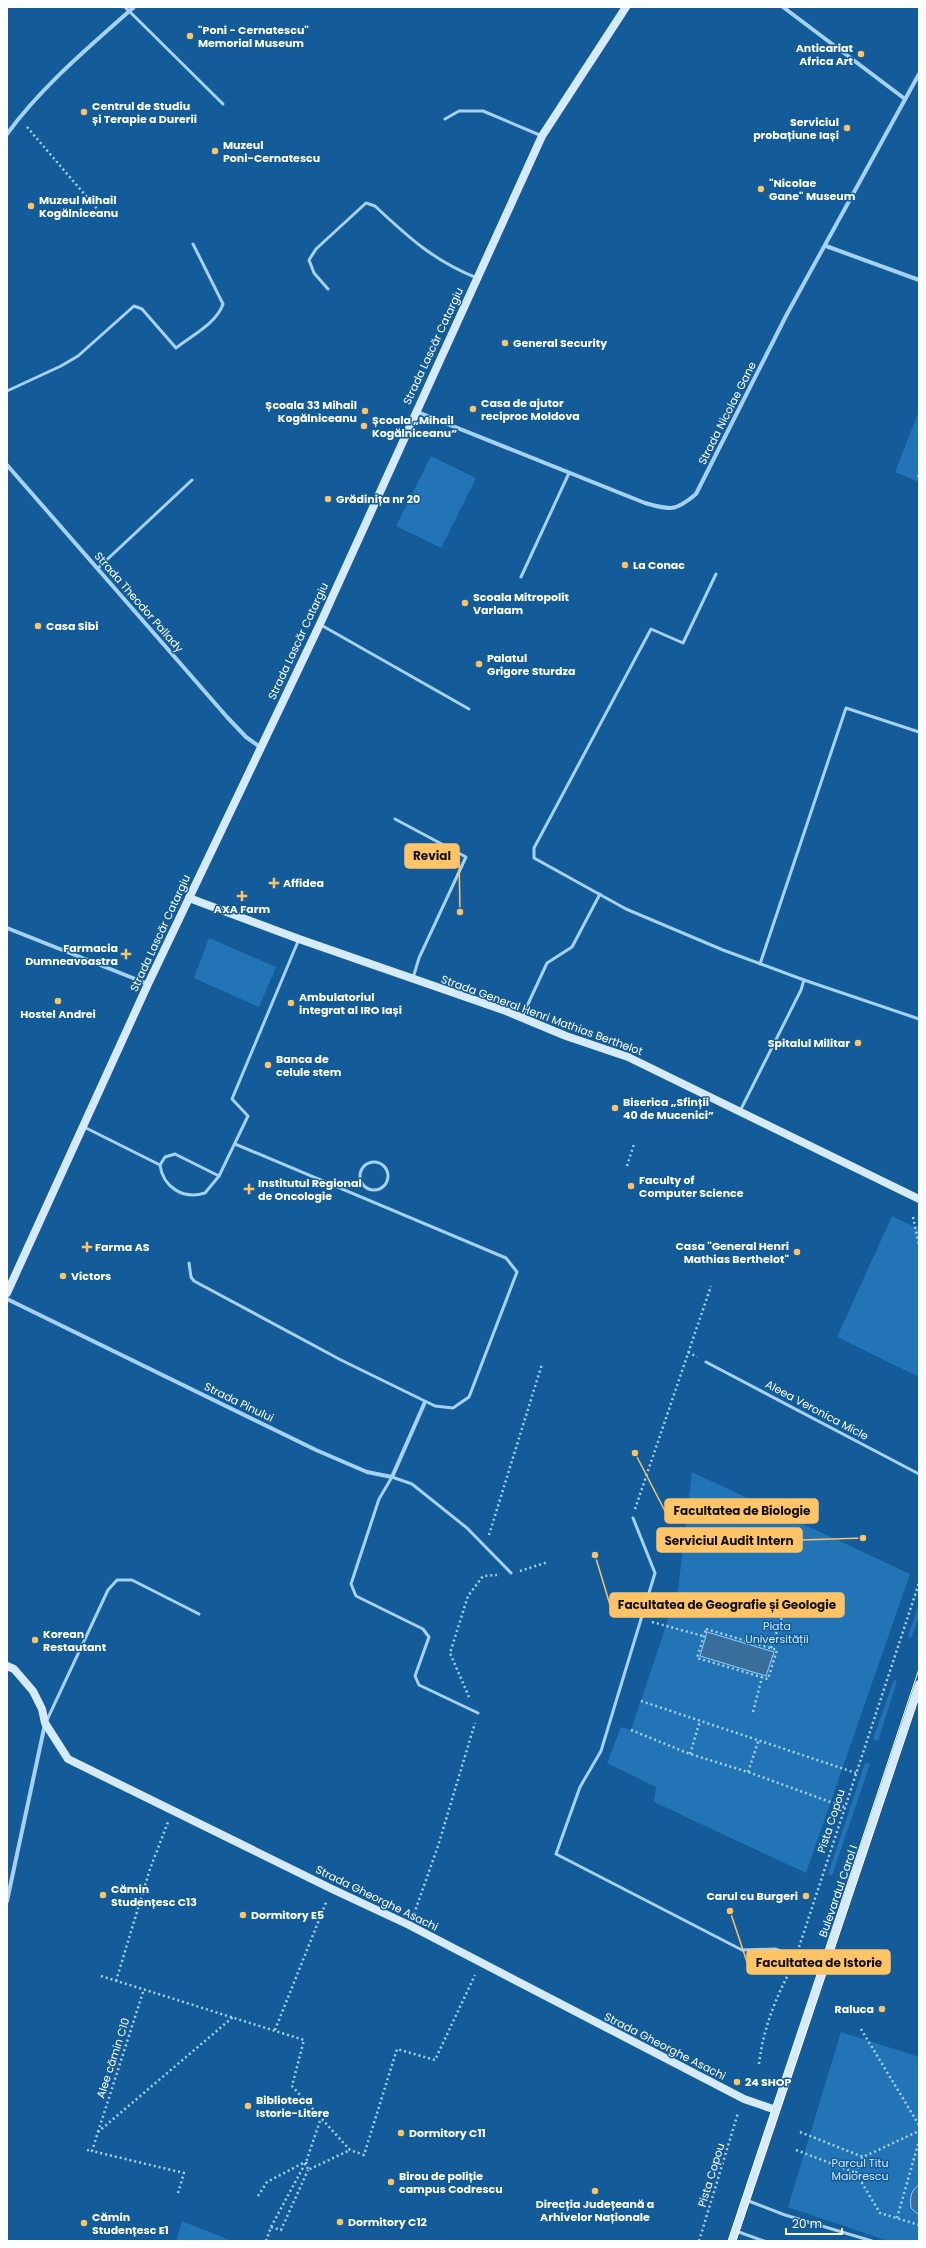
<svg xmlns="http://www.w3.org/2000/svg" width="926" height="2248" font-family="Poppins,sans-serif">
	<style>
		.green { fill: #2274b6 }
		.water { fill: #3a6e9a; stroke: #97cdf6 }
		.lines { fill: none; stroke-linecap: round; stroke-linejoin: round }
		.path { stroke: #a5d1f3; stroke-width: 2.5; stroke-dasharray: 2 3; stroke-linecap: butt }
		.lane { stroke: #a5d1f3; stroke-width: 3 }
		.street { stroke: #a5d1f3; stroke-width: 4 }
		.secondary { stroke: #d5eafd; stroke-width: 8 }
		.tram { stroke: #fff; stroke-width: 1 }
		.poi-dot { fill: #ffc368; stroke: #135b99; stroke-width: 1.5 }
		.labels { text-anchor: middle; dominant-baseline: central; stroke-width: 3; stroke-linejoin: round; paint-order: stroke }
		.poi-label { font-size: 11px; font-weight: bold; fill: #fff; stroke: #135b99; text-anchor: start }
		.street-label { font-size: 11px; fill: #fff; stroke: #135b99 }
		.park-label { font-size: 11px; fill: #cde8fd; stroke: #135b99 }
		.leader { fill: none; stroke: #ffc368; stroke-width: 1.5 }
		.callout-dot { fill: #ffc368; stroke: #135b99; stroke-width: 1.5 }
		.callout { fill: #ffc368; stroke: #ffc368; stroke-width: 1.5 }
		.callout-label { font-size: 12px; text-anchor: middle; font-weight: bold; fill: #111 }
	</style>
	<rect width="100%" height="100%" fill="#135b99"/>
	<g class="green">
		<polygon points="919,411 919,482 895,472"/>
		<polygon points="431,456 476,478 441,548 396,526"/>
		<polygon points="209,938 276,967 259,1007 194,978"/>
		<polygon points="892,1216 919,1229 919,1377 837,1337"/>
		<polygon points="692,1472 910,1574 806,1873 654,1802 656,1787 607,1763 621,1727 631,1730 678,1590"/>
		<polygon points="919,1604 919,1616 911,1638 908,1636"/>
		<polygon points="894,1680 897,1681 878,1741 873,1739"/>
		<polygon points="865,1763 870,1764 832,1876 828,1874"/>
		<polygon points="841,2032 919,2057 919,2241 888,2241 788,2207"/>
		<polygon points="182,2221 232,2241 176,2241"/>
	</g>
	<g class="water">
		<polygon points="707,1632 774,1652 766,1676 700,1656"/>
		<path d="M919 2185V2215L911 2208C910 2198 910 2191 919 2185Z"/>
	</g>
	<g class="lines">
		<g class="path">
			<polyline points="27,127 98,210"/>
			<polyline points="918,477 919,475"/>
			<polyline points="627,1166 634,1144"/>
			<polyline points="913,1217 919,1245"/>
			<polyline points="688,1352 697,1357"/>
			<polyline points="635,1509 711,1286"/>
			<polyline points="489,1535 542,1364"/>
			<polyline points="520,1571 548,1562"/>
			<polyline points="652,1622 703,1636"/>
			<polygon points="706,1629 777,1650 768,1679 697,1658"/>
			<polyline points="771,1648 783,1614"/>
			<polyline points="469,1697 450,1653 468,1596 483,1576 497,1575"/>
			<polyline points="641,1701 856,1773"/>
			<polyline points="753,1712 762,1677"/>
			<polyline points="631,1730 690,1754 748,1772 844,1807"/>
			<polyline points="690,1754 700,1721"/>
			<polyline points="748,1772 759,1739"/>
			<polyline points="414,1914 438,1846 475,1723"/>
			<polyline points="799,1947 919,1583"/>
			<polyline points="101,1976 304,2040 292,2086 350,2150 364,2155 397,2049 435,2060 475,1975"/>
			<polyline points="116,1981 150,1869 168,1822"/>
			<polyline points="861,2029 919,2125"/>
			<polyline points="275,2030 327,1900"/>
			<path d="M759 2064C763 2029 776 1997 792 1967"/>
			<polyline points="98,2132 144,1989"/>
			<polyline points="800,2132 863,2157 919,2131"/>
			<polyline points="87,2150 92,2151"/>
			<polyline points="796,2150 856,2173 880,2213 919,2225"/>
			<polyline points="306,2162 308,2170 350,2150"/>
			<polyline points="856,2173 863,2157"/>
			<polyline points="178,2193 184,2173 92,2151 98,2132 233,2017"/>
			<polyline points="258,2196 267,2182 305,2162"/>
			<polyline points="897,2218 919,2141"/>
			<polyline points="271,2227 281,2230 308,2170"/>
			<polyline points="266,2241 271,2227 306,2162 321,2118"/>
			<polyline points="699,2241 738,2113"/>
		</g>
		<g class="lane">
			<polyline points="125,7 223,104"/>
			<polyline points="445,119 459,111 483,111 542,136"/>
			<path d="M328 289 314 273 309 260 316 249 366 203 375 206C408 237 434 261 477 278"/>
			<path d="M7 391 61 366 78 356 134 306 142 309 176 348C191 336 217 323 223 304L193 244"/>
			<polyline points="98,568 192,480"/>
			<polyline points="716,574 683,643 651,629 534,848 534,858 626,909 723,950 804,980 801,990 740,1111"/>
			<polyline points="521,577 569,473"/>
			<polyline points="321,625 469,709"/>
			<polyline points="395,819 466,857 419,958 413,978"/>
			<polyline points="760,964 846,708 919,732"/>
			<polyline points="804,980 919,1019"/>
			<polyline points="522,1017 547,963 572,947 600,894"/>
			<path d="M84 1127 160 1165C163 1187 183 1200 205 1193L219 1176 248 1116 232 1099 299 939"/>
			<circle cx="374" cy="1176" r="14"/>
			<polyline points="160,1165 165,1157 175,1154 219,1176"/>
			<polyline points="189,1263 191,1277 194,1281 341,1360 435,1406 453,1408 469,1397 517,1272 506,1258 235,1144"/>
			<polyline points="706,1362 919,1474"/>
			<polyline points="633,1518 655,1573 601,1751 580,1787 556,1854 742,1950 775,1949 823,1966"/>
			<polyline points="478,1713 419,1685 415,1676 429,1637 423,1629 356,1596 351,1584 379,1499 392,1477 412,1484 467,1528 511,1573"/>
			<polyline points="47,1720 108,1590 117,1580 132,1580 199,1614"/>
			<polyline points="746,2200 785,2215 872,2241"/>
			<polyline points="736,2231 764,2241"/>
		</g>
		<g class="street">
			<polyline points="783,7 905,99"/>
			<path d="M7 134C42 86 90 46 134 7"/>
			<polyline points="826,246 919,280"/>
			<path d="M415 411 645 503C670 510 675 512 696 494L787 314 919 74"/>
			<polyline points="7,465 227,717 246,737 260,747"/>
			<polyline points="7,928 148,984"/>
			<polyline points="7,1299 316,1450 367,1472 392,1477 425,1402"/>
			<polyline points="7,1901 45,1724"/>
		</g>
		<g class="secondary">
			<polyline points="189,898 299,939 506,1011 566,1036 628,1057 919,1199"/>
			<polyline points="7,1293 148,984 320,624 542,136 626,7"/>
			<polyline points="7,1666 14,1669 33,1691 42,1709 45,1723 68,1759 332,1889 409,1925 744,2099 776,2110"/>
			<polyline points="732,2241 919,1684"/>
		</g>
		<g class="tram">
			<polyline points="728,2241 919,1669"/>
			<polyline points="736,2241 919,1697"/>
		</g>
	</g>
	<g class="poi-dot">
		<circle cx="190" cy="36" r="4"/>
		<circle cx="861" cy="54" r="4"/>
		<circle cx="84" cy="112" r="4"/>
		<circle cx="847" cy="128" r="4"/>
		<circle cx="215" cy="151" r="4"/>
		<circle cx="761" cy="189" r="4"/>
		<circle cx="31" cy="206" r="4"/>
		<circle cx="505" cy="343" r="4"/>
		<circle cx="473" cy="409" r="4"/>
		<circle cx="365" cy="411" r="4"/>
		<circle cx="364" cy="426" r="4"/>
		<circle cx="328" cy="499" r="4"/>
		<circle cx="625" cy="565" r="4"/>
		<circle cx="465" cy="603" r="4"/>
		<circle cx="38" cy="626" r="4"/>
		<circle cx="479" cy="664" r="4"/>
		<path d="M272 877h4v4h4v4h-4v4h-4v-4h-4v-4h4z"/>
		<path d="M240 890h4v4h4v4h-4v4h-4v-4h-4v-4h4z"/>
		<path d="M124 948h4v4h4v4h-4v4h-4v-4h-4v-4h4z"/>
		<circle cx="58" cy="1001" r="4"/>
		<circle cx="291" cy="1003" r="4"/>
		<circle cx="858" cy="1043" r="4"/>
		<circle cx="268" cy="1065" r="4"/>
		<circle cx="615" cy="1108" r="4"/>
		<circle cx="631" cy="1186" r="4"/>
		<path d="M247 1183h4v4h4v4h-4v4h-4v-4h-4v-4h4z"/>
		<path d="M85 1241h4v4h4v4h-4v4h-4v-4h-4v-4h4z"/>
		<circle cx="797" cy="1252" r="4"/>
		<circle cx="63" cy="1276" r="4"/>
		<circle cx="35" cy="1640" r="4"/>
		<circle cx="103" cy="1895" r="4"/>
		<circle cx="806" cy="1896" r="4"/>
		<circle cx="243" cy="1915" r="4"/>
		<circle cx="882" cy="2009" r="4"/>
		<circle cx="737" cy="2082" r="4"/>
		<circle cx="248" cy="2106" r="4"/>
		<circle cx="401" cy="2133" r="4"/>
		<circle cx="391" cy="2182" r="4"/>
		<circle cx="595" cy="2191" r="4"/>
		<circle cx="340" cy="2222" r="4"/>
		<circle cx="84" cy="2223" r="4"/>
	</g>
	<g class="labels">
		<g class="poi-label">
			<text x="198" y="30">"Poni - Cernatescu"<tspan x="198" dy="13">Memorial Museum</tspan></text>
			<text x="853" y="48" text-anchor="end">Anticariat<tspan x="853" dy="13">Africa Art</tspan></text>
			<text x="92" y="106">Centrul de Studiu<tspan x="92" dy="13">și Terapie a Durerii</tspan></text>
			<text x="839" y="122" text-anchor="end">Serviciul<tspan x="839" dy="13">probațiune Iași</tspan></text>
			<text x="223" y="145">Muzeul<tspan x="223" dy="13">Poni-Cernatescu</tspan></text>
			<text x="769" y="183">"Nicolae<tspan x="769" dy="13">Gane" Museum</tspan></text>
			<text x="39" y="200">Muzeul Mihail<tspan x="39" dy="13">Kogălniceanu</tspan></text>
			<text x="513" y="343">General Security</text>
			<text x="481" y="403">Casa de ajutor<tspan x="481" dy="13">reciproc Moldova</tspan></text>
			<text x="357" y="405" text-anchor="end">Școala 33 Mihail<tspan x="357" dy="13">Kogălniceanu</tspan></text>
			<text x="372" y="420">Școala „Mihail<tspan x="372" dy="13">Kogălniceanu”</tspan></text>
			<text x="336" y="499">Grădinița nr 20</text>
			<text x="633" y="565">La Conac</text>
			<text x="473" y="597">Scoala Mitropolit<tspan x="473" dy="13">Varlaam</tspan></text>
			<text x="46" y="626">Casa Sibi</text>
			<text x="487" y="658">Palatul<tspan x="487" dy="13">Grigore Sturdza</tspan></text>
			<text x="283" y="883">Affidea</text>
			<text x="242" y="909" text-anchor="middle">AXA Farm</text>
			<text x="118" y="948" text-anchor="end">Farmacia<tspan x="118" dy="13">Dumneavoastra</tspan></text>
			<text x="299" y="997">Ambulatoriul<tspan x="299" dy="13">integrat al IRO Iași</tspan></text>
			<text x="58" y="1014" text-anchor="middle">Hostel Andrei</text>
			<text x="850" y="1043" text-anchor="end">Spitalul Militar</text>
			<text x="276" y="1059">Banca de<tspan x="276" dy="13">celule stem</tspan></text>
			<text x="623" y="1102">Biserica „Sfinții<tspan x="623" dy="13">40 de Mucenici”</tspan></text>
			<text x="639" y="1180">Faculty of<tspan x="639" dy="13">Computer Science</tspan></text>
			<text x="258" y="1183">Institutul Regional<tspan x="258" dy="13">de Oncologie</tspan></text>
			<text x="789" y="1246" text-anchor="end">Casa "General Henri<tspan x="789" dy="13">Mathias Berthelot"</tspan></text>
			<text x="95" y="1247">Farma AS</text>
			<text x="71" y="1276">Victors</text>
			<text x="43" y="1634">Korean<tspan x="43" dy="13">Restautant</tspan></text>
			<text x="111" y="1889">Cămin<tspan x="111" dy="13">Studențesc C13</tspan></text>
			<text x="798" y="1896" text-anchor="end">Carul cu Burgeri</text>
			<text x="251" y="1915">Dormitory E5</text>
			<text x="874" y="2009" text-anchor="end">Raluca</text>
			<text x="745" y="2082">24 SHOP</text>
			<text x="256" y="2100">Biblioteca<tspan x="256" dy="13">Istorie-Litere</tspan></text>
			<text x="409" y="2133">Dormitory C11</text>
			<text x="399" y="2176">Birou de poliție<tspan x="399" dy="13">campus Codrescu</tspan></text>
			<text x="595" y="2204" text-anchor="middle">Direcția Județeană a<tspan x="595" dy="13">Arhivelor Naționale</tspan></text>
			<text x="92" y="2217">Cămin<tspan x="92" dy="13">Studențesc E1</tspan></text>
			<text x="348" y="2222">Dormitory C12</text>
		</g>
		<g class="street-label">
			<text transform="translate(433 346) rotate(-65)">Strada Lascăr Catargiu</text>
			<text transform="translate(727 413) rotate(-63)">Strada Nicolae Gane</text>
			<text transform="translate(139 602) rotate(49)">Strada Theodor Pallady</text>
			<text transform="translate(298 641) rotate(-65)">Strada Lascăr Catargiu</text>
			<text transform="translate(160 933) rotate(-65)">Strada Lascăr Catargiu</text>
			<text transform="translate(542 1015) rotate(20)">Strada General Henri Mathias Berthelot</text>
			<text transform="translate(239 1402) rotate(26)">Strada Pinului</text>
			<text transform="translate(817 1410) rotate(28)">Aleea Veronica Micle</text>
			<text transform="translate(831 1821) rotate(-72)">Pista Copou</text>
			<text transform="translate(838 1891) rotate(-71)">Bulevardul Carol I</text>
			<text transform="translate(377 1898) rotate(26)">Strada Gheorghe Asachi</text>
			<text transform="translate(665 2046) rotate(27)">Strada Gheorghe Asachi</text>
			<text transform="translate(113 2058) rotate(-72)">Alee cămin C10</text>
			<text transform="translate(711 2175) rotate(-73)">Pista Copou</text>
		</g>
		<g class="park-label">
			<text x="777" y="1626">Piata<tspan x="777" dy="13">Universității</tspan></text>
			<text x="860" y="2163">Parcul Titu<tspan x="860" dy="13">Maiorescu</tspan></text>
		</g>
	</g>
	<path class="leader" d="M460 912L459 856M635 1453L665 1511M863 1538L802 1540M595 1555L610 1605M730 1911L747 1962"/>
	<g class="callout-dot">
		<circle cx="460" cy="912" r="4"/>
		<circle cx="635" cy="1453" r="4"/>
		<circle cx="863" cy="1538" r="4"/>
		<circle cx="595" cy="1555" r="4"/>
		<circle cx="730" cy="1911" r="4"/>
	</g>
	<g class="callout">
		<rect x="405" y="844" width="54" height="24" rx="4"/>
		<rect x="665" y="1499" width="153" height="24" rx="4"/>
		<rect x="657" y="1528" width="145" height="24" rx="4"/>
		<rect x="610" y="1593" width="234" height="24" rx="4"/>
		<rect x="747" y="1950" width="143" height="24" rx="4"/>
	</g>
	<g class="callout-label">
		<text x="432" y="860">Revial</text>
		<text x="742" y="1515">Facultatea de Biologie</text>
		<text x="729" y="1545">Serviciul Audit Intern</text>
		<text x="727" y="1609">Facultatea de Geografie și Geologie</text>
		<text x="819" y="1967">Facultatea de Istorie</text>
	</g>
	<rect width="926" height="2248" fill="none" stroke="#ffffff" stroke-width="16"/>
	<path d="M786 2228v6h56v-6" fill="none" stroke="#ffffff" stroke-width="2"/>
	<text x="792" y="2228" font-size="12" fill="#ffffff" stroke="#135b99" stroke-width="3" paint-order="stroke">20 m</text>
</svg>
